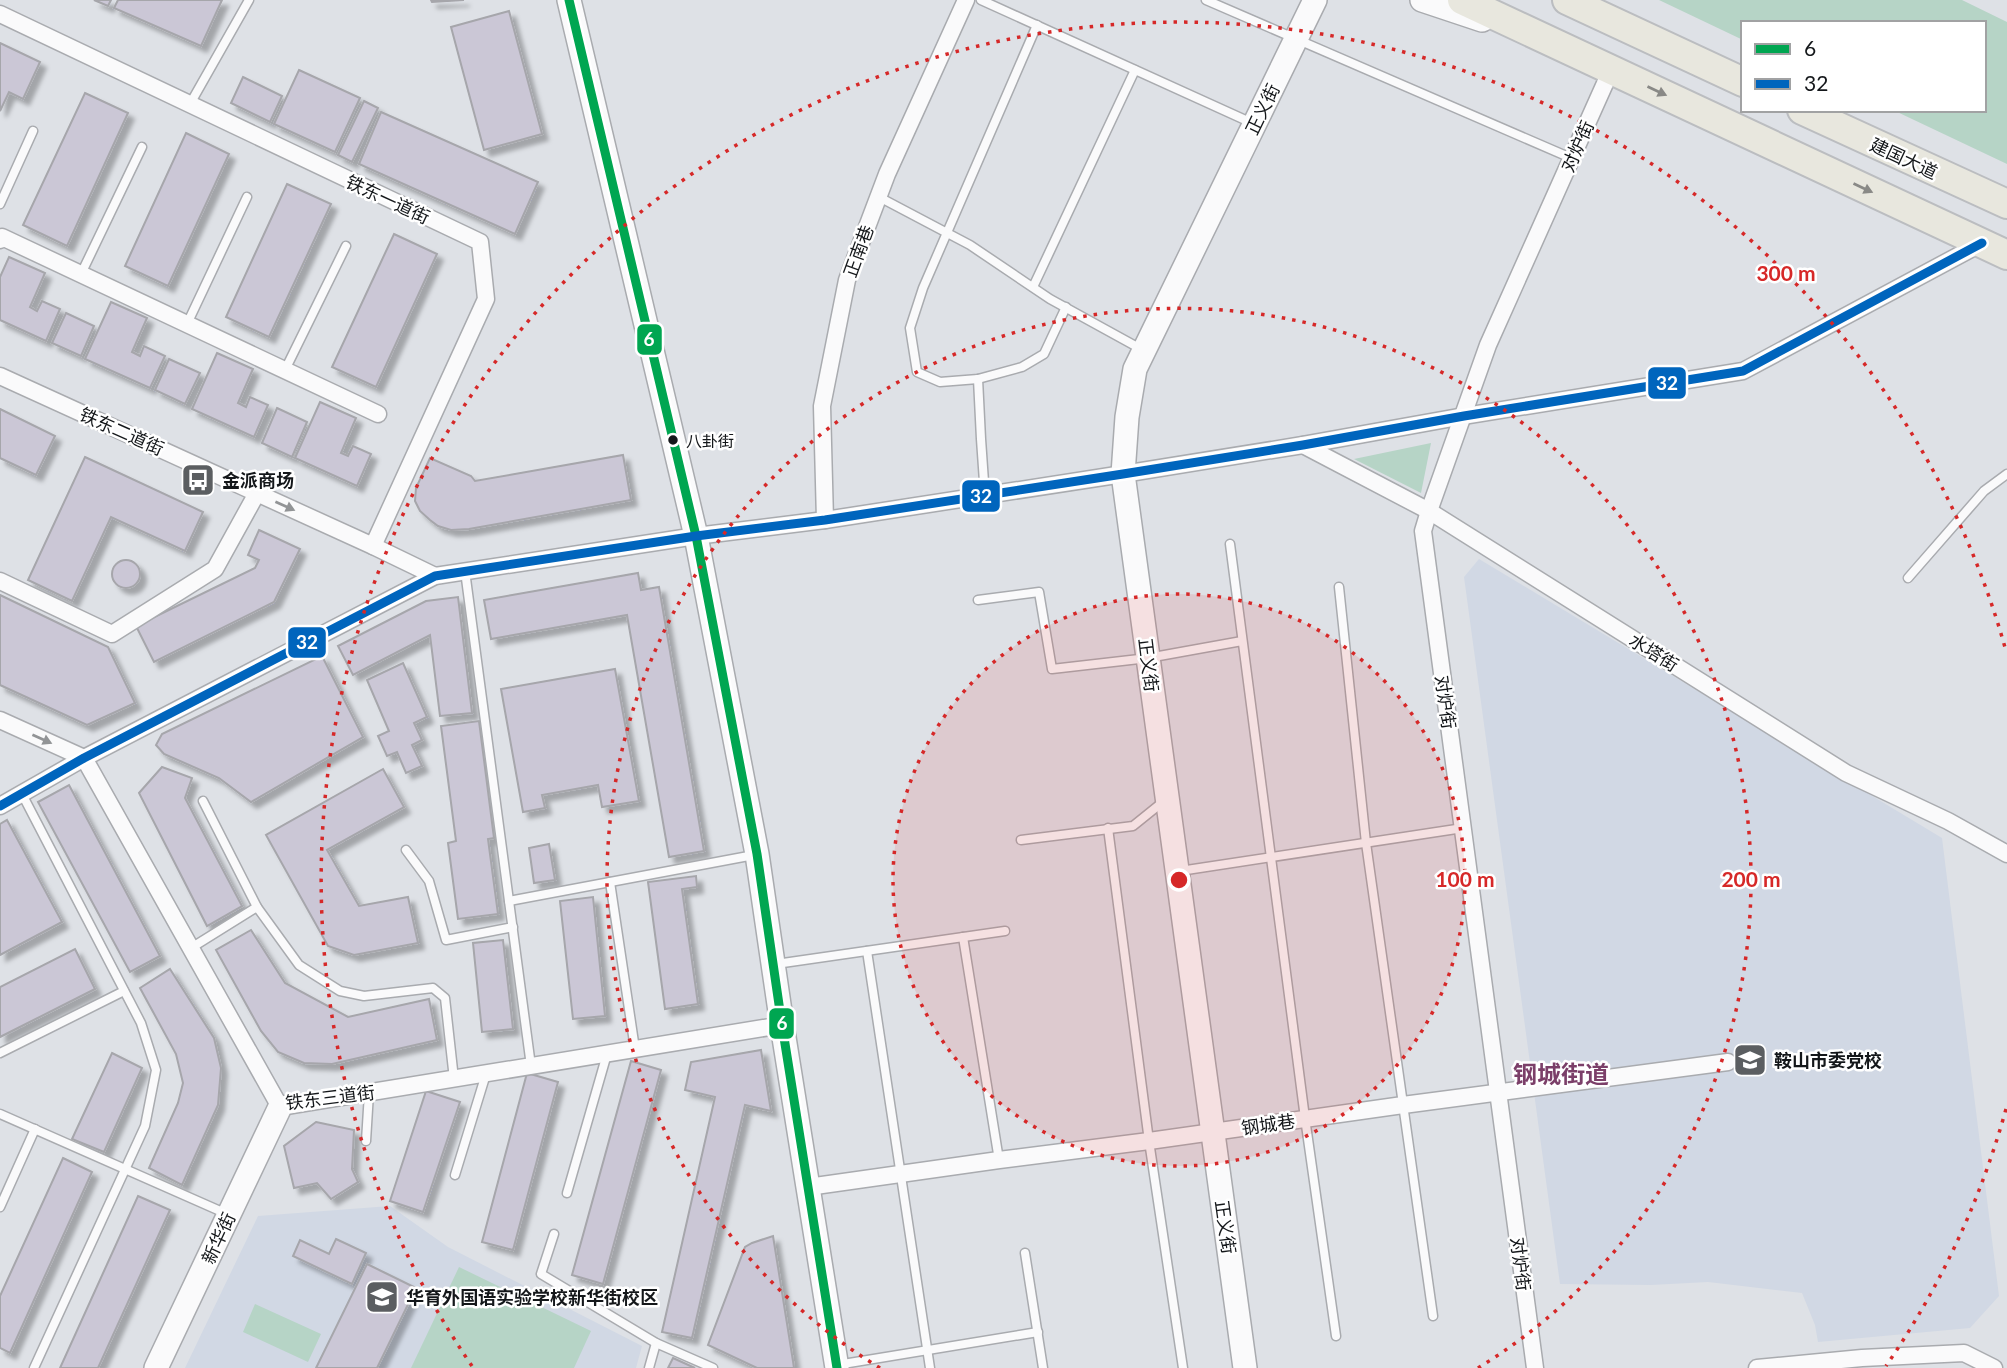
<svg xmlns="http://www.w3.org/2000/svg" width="2007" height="1368" font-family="Lato,'Noto Sans SC',sans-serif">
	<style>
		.built { fill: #d1d8e4 }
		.green { fill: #b6d4c6 }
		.building { fill: #cbc7d6; stroke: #a6a6ab; stroke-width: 2; filter: url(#shadow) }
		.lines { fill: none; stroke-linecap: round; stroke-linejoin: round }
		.lane-casing { stroke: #a9abaf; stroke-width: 11 }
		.street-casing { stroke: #a9abaf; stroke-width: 19 }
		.secondary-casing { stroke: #a9abaf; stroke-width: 26 }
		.highway-casing { stroke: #bbbdc0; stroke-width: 32 }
		.lane { stroke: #fafafb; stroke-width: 8 }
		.street { stroke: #fafafb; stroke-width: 16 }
		.secondary { stroke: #fafafb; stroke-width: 23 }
		.highway { stroke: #e8e7de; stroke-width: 28 }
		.bus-1-casing { stroke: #fff; stroke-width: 14 }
		.bus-2-casing { stroke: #fff; stroke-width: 14 }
		.bus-1 { stroke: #00a651; stroke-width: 9 }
		.bus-2 { stroke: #0065bd; stroke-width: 9 }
		.oneway { fill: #898986 }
		.oneway2 { fill: #929496 }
		.ring { fill: none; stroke: #d62828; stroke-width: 3.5; stroke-dasharray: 3.5 7 }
		.bus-dot { fill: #14171a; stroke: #fff; stroke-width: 2.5 }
		.labels { text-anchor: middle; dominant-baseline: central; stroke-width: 5; stroke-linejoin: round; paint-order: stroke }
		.bus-label { font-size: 16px; fill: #14171a; stroke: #fff; text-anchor: start }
		.street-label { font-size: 18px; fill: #14171a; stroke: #fff }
		.poi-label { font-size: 18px; font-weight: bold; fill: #14171a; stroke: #fff; text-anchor: start }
		.district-label { font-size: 24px; font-weight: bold; fill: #7b3f69; stroke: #fff }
		.centre { fill: #d62828; stroke: #fff; stroke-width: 3.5 }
		.ring-label { font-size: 21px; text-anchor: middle; font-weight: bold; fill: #d62828; stroke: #fff; stroke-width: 5; stroke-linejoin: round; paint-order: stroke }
		.line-badge { stroke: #fff; stroke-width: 2.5 }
		.badge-label { font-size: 19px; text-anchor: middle; font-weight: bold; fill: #fff }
	</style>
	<defs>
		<filter id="shadow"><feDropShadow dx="6" dy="6" stdDeviation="2" flood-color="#0004"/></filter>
	</defs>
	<rect width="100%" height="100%" fill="#dee1e6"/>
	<g class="built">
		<polygon points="1479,559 1942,838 1999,1296 1970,1328 1818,1342 1815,1325 1802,1293 1708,1282 1651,1285 1560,1284 1464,577"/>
		<polygon points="390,1206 448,1247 642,1346 636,1368 185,1368 258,1216"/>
	</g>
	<g class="green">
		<polygon points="1659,0 1962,0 2007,22 2007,164 1893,110 1984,110 1984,23 1743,23 1743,40"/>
		<polygon points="1431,443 1421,493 1354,459"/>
		<polygon points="459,1267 591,1331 574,1368 411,1368"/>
		<polygon points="255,1304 321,1334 308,1362 243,1332"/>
	</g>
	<g class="building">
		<polygon points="94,0 111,0 108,6"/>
		<polygon points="118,0 222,0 201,46 114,8"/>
		<polygon points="431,0 464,0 432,2"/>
		<polygon points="509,11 542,134 484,150 451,27"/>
		<polygon points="0,43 40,62 23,99 9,92 0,111"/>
		<polygon points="299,70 360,98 335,152 274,124"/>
		<polygon points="243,77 282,96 270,122 231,103"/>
		<polygon points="85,93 128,113 67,246 23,225"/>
		<polygon points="364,101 378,108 352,162 338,155"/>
		<polygon points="381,112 538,182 515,234 359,164"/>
		<polygon points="186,133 229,154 168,286 125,266"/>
		<polygon points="287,184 331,204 269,337 226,317"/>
		<polygon points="394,234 437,254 376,387 332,367"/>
		<polygon points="9,257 45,273 30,307 37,311 42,301 60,309 46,341 0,320 0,277"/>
		<polygon points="111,302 147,318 132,352 140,356 144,346 165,356 150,388 85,359"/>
		<polygon points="66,313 94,326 81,356 52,343"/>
		<polygon points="217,353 253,369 238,403 246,407 250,397 268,405 254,437 192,409"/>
		<polygon points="169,359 200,373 185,404 155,390"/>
		<polygon points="320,402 356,418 341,453 348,456 353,446 371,454 357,486 295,458"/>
		<polygon points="277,408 307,422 292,457 262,443"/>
		<polygon points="0,409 55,436 36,475 0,458"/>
		<polygon points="623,455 631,500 469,529 451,530 438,526 430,520 420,511 415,501 416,488 430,458 471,476 475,481"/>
		<polygon points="85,457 203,512 185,551 111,517 72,601 28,580"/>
		<polygon points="259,530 300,549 274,602 154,662 136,626 255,568 259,560 248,555"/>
		<circle cx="126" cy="574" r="14"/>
		<polygon points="638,573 641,590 659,587 704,851 669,857 627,615 491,639 484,600"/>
		<polygon points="0,595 108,647 135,703 87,725 0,685"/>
		<polygon points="458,597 472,713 440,716 430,635 353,675 338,646 426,601"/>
		<polygon points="322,656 363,737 251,802 219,778 164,754 156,745 162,734"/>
		<polygon points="403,663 427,717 414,723 422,740 412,745 422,766 406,773 397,752 387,756 378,736 389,731 367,680"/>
		<polygon points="615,669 639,801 602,807 598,785 542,795 545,808 523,812 501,689"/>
		<polygon points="479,721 494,838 488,839 498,914 458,919 448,843 456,841 441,726"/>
		<polygon points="162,767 192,778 185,798 242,906 207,926 139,793"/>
		<polygon points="383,769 404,807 327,850 359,906 408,897 418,943 354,955 328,946 266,835"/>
		<polygon points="69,785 160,956 130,972 38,802"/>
		<polygon points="7,820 62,922 0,955 0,824"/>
		<polygon points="549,844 555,880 534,883 529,848"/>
		<polygon points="696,876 697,887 682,889 698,1004 665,1009 648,882"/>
		<polygon points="593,897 605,1016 573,1019 560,901"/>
		<polygon points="251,930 285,983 348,1017 429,999 437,1040 332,1064 304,1063 278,1052 261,1031 216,950"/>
		<polygon points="503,940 513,1029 482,1032 473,943"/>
		<polygon points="75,949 95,989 0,1037 0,987"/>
		<polygon points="170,969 214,1038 221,1068 218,1105 182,1185 149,1168 178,1103 183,1083 176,1054 140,988"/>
		<polygon points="761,1050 771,1111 745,1105 692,1338 662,1332 715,1097 685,1090 691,1062"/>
		<polygon points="112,1053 142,1068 104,1152 72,1139"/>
		<polygon points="631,1061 661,1070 603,1284 572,1275"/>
		<polygon points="527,1073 558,1082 513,1250 482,1242"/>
		<polygon points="426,1091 460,1102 423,1212 390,1201"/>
		<polygon points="316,1122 354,1130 352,1169 358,1182 331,1199 317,1183 294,1188 284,1146"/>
		<polygon points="63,1158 92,1172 10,1353 0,1348 0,1296"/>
		<polygon points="138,1196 170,1210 98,1368 60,1368"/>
		<polygon points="773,1236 793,1361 794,1368 757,1368 708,1345 745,1247 752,1243"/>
		<polygon points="336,1239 366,1253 352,1284 293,1256 300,1240 329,1254"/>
		<polygon points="367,1264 416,1288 377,1368 316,1368"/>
		<polygon points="673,1358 695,1368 668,1368"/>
	</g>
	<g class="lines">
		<defs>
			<g id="lane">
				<polyline points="981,0 1252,123"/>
				<polyline points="1206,0 1571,158"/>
				<polyline points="1037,25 923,288 910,328 917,372 940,382 978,379 1022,367 1044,354 1066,307"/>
				<polyline points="190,104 249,0"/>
				<polyline points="879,197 970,245 1050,299 1141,349"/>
				<polyline points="0,204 33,131"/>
				<polyline points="81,274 142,147"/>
				<polyline points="1033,287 1135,70"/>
				<polyline points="187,324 247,197"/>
				<polyline points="285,370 346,246"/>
				<polyline points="978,379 981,439 985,496"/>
				<polyline points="1230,544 1305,1118 1336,1336"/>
				<polyline points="465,571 531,1066"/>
				<polyline points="1908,578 1984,491 2007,474"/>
				<polyline points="1339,587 1366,843 1433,1316"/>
				<polyline points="978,600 1039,592 1052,669 1148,658 1242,641"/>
				<polyline points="22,794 141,1023 156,1070 145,1126 34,1368"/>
				<polyline points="203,801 257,907 299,965 340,991 364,996 433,988 445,998 454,1079"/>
				<polyline points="1108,828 1149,1141 1183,1368"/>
				<polyline points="1021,840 1133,826 1164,801"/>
				<polyline points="406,850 429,881 446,940 513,927"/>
				<polyline points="1180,871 1463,828"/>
				<polyline points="610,882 635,1049"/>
				<polyline points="509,901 754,855"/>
				<polyline points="963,937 999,1160"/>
				<polyline points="191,948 257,907"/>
				<polyline points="867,951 930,1368"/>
				<polyline points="776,964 1005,931"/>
				<polyline points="0,1053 124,991"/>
				<polyline points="0,1114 227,1214"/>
				<polyline points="366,1141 369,1093"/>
				<polyline points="455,1175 486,1074"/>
				<polyline points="567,1193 607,1054"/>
				<polyline points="0,1207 35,1129"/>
				<polyline points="554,1234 541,1274 656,1343 713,1368"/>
				<polyline points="1025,1253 1043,1368"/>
				<polyline points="837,1365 1038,1332"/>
				<polyline points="649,1368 656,1343"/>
			</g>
			<g id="street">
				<polyline points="0,14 480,242 486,299 373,546"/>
				<polyline points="0,240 2,237 378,414"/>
				<polyline points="0,376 373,546 435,576"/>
				<polyline points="1303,445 1429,511 1846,773 1948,821 2007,854"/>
				<polyline points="825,520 822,406 847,280 887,174 966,0"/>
				<polyline points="0,581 112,634 215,569 257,493"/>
				<polyline points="0,720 84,758 280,1107 782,1025"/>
				<polyline points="0,806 84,758 435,576 696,536 825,520 1123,474 1303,445 1464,416 1743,371 1982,243"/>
				<polyline points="808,1187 999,1160 1149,1141 1403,1105 1728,1062"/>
				<polyline points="1535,1368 1423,531 1429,511 1488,345 1611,70"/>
				<polyline points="1757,1368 1862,1358 1964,1353 1994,1368"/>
			</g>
			<g id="secondary">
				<polyline points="569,0 696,536 757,854 782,1025 837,1368"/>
				<polyline points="1422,0 1482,20"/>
				<polyline points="156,1368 280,1107"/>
				<polyline points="1245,1368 1123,474 1127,417 1135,369 1315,0"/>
			</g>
			<g id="highway">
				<polyline points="1462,0 2007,255"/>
				<polyline points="1567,0 1743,82"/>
				<polyline points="1802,110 2007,204"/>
			</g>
		</defs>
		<use href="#lane" class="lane-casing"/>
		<use href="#street" class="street-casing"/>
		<use href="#secondary" class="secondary-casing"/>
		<use href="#highway" class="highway-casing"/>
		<use href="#lane" class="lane"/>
		<use href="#street" class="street"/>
		<use href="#secondary" class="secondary"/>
		<use href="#highway" class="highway"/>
		<defs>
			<polyline id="bus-1" points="569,0 696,536 757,854 782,1025 837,1368"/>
			<polyline id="bus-2" points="0,806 84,758 435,576 696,536 825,520 1123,474 1303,445 1464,416 1743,371 1982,243"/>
		</defs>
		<use href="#bus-1" class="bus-1-casing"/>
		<use href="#bus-2" class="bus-2-casing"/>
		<use href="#bus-1" class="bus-1"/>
		<use href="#bus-2" class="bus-2"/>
	</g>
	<defs><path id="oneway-solid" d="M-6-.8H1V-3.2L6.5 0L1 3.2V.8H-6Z" transform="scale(1.75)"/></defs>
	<g class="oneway">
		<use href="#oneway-solid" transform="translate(1657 91) rotate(25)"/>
		<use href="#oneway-solid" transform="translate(1863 188) rotate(25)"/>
	</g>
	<g class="oneway2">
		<use href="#oneway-solid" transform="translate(285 506) rotate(24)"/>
		<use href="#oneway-solid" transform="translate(42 739) rotate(24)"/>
	</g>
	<circle cx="1179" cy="880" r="286" fill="#d62828" fill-opacity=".12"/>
	<g class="ring">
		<circle cx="1179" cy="880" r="286"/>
		<path d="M880 1368A572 572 0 1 1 1478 1368"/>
		<path d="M2006 1109A858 858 0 0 1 1886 1366M472 1366A858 858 0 1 1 2006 651"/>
	</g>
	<defs>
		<symbol id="bus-square" viewBox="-11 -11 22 22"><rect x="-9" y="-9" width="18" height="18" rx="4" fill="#5b5e61" stroke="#fff"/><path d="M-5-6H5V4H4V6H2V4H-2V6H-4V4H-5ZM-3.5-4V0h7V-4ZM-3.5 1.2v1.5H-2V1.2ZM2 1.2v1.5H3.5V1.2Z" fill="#fff"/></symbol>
		<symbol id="school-square" viewBox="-11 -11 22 22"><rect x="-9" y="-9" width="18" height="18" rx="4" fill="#5b5e61" stroke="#fff"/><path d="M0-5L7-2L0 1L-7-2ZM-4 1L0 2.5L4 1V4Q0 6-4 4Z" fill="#fff"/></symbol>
	</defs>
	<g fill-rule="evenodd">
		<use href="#bus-square" x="179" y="461" width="38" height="38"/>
		<use href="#school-square" x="1731" y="1041" width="38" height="38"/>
		<use href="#school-square" x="363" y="1278" width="38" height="38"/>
	</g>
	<circle class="bus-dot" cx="673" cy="440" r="6"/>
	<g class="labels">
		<g class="bus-label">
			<text x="686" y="440">八卦街</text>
		</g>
		<g class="street-label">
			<text transform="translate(1262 109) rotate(-64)">正义街</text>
			<text transform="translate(1577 146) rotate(-66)">对炉街</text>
			<text transform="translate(1904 158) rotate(25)">建国大道</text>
			<text transform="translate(388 199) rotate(25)">铁东一道街</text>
			<text transform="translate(858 251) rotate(-70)">正南巷</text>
			<text transform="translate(122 431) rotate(24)">铁东二道街</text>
			<text transform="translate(1654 652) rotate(32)">水塔街</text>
			<text transform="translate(1149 665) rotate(83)">正义街</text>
			<text transform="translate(1446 702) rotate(82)">对炉街</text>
			<text transform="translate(330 1097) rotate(-7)">铁东三道街</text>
			<text transform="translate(1268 1124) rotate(-8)">钢城巷</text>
			<text transform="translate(1226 1227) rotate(82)">正义街</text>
			<text transform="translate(218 1238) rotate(-65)">新华街</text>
			<text transform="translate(1521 1264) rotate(83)">对炉街</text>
		</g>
		<g class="poi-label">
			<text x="222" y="480">金派商场</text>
			<text x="1774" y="1060">鞍山市委党校</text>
			<text x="406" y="1297">华育外国语实验学校新华街校区</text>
		</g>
		<g class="district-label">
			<text x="1561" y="1073">钢城街道</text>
		</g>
	</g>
	<circle cx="1179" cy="880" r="10" class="centre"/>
	<g class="ring-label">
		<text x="1786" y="281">300 m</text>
		<text x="1465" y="887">100 m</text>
		<text x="1751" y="887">200 m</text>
	</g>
	<g class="line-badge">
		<rect x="636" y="323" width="27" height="33" rx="7" fill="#00a651"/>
		<rect x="1647" y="366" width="40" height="34" rx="7" fill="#0065bd"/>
		<rect x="961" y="479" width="40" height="34" rx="7" fill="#0065bd"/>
		<rect x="287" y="626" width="40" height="33" rx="7" fill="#0065bd"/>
		<rect x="768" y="1007" width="27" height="33" rx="7" fill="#00a651"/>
	</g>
	<g class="badge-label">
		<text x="649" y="346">6</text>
		<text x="1667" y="390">32</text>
		<text x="981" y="503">32</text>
		<text x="307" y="649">32</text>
		<text x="782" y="1030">6</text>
	</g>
	<rect x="1741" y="21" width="245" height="91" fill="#ffffff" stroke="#a1a2a3" stroke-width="2"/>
	<rect x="1755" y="44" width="35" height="10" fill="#00a651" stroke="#a1a2a3" stroke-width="2"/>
	<text x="1804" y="56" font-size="21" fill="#14171a">6</text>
	<rect x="1755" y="79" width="35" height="10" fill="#0065bd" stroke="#a1a2a3" stroke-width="2"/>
	<text x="1804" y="91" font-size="21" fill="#14171a">32</text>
</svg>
